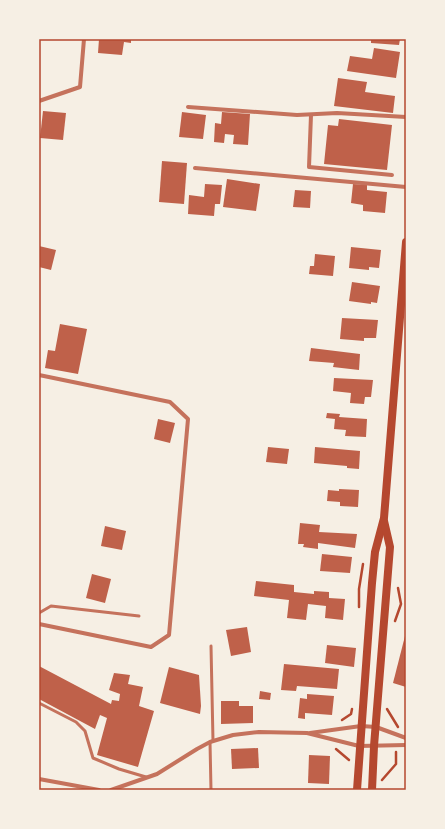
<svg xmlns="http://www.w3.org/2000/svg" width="445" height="829" font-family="Montserrat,sans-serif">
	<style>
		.building { fill: #bf614a }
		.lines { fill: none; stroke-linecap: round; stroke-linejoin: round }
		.path { stroke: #b5482f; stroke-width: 2.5 }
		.service { stroke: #c5725c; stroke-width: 3 }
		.minor { stroke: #c5725c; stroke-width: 4 }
		.secondary { stroke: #b5482f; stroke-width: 8 }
		.neatline { fill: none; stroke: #b5482f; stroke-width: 1.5 }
	</style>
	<rect width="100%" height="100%" fill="#f6efe4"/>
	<g class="building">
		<polygon points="99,39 103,40 131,39 131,43 124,42 122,55 98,53"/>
		<polygon points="371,39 400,39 399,45 371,43"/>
		<polygon points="374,48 400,52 396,78 347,71 350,56 372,59"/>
		<polygon points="338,78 367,82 365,92 395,96 393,113 334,106"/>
		<polygon points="43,111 66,113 63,140 40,138"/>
		<polygon points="182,112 206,115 203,139 179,137"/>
		<polygon points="222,112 250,114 248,145 233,144 234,135 225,134 224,143 214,142 215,123 221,124"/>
		<polygon points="339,119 392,125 387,170 324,164 328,125 338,126"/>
		<polygon points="162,161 187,163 184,204 159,202"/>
		<polygon points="227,179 260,184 256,211 223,207"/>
		<polygon points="205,184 222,185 220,204 215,204 214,216 188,214 189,195 204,197"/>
		<polygon points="353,184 367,185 367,190 387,192 385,213 363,211 363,205 351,203"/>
		<polygon points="295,190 311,191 310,208 293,207"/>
		<polygon points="39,246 56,250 51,270 39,267"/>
		<polygon points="351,247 381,250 379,268 369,267 369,270 349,268"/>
		<polygon points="315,254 335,256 333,276 309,274 310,266 314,266"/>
		<polygon points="352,282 380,286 377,303 371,302 371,304 349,301"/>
		<polygon points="342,318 378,320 376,338 364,338 364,341 340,339"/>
		<polygon points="60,324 87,329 78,374 45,368 48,350 55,351"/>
		<polygon points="311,348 360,354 359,370 333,367 334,363 309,361"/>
		<polygon points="334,378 373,380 371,397 365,397 364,404 350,403 351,393 333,391"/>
		<polygon points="327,413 340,414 339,417 367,419 366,437 345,436 346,430 334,429 335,419 326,418"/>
		<polygon points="158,419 175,423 170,443 154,439"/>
		<polygon points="268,447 289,449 287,464 266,462"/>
		<polygon points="315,447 360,451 359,469 347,468 347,466 314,463"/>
		<polygon points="339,489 359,490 358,507 340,506 340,502 327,501 328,490 339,491"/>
		<polygon points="300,523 320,525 319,532 357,534 355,548 318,543 318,549 303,547 304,544 298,544"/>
		<polygon points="105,526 126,531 122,550 101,546"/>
		<polygon points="322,554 352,557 350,573 320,571"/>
		<polygon points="92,574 111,579 105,603 86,598"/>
		<polygon points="256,581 294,585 294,592 314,594 314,591 329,592 329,598 345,599 343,620 325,618 326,606 308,604 306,620 287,618 289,600 254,596"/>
		<polygon points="247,627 251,652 231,656 226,630"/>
		<polygon points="405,636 406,636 406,687 393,683"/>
		<polygon points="327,645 356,648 354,667 325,663"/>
		<polygon points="284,664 339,669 337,689 297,686 296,691 281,690"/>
		<polygon points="39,666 111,704 112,700 119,701 120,694 109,690 114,673 130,675 128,684 143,687 139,706 154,711 138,767 97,755 107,718 100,715 95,729 39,699"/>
		<polygon points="169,667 199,675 201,706 200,714 160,703"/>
		<polygon points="260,691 271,693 270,700 259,699"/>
		<polygon points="307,694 334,696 332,715 305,713 305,719 298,718 300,698 307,699"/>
		<polygon points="221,701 239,701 239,706 253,706 253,723 221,724"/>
		<polygon points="258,748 259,768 232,769 231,749"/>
		<polygon points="309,755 330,756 329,784 308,783"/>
	</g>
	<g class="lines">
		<g class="path">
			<polyline points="359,607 359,589 363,564"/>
			<polyline points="395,621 401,604 398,588"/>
			<polyline points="387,709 398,727"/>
			<polyline points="342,720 351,714 352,709"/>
			<polyline points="336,749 349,760"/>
			<polyline points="382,780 396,764 396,752"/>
		</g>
		<g class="service">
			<polyline points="39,613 51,606 139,616"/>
			<polyline points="211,646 213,741"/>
			<polyline points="39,703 76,722 85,731 93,758 119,769 146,777"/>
			<polyline points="210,742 211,790"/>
		</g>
		<g class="minor">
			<polyline points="39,101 80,87 84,39"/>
			<polyline points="188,107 297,115 337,113 406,117"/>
			<polyline points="311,115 309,167 392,175"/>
			<polyline points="195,168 406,187"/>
			<polyline points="39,375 170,402 188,419 169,635 151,647 39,624"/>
			<polyline points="310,733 361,726 376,727 406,738"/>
			<polyline points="39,779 99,790"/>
			<polyline points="111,790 157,774 197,749 210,742 233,735 259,732 307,733 359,746 406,745"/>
		</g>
		<g class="secondary">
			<polyline points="357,790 372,583 375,552 384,518 406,242"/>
			<polyline points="372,790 374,746 390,547 384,521"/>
		</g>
	</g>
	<rect width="445" height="829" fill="none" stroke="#f6efe4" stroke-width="80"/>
	<rect x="40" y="40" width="365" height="749" class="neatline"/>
</svg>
